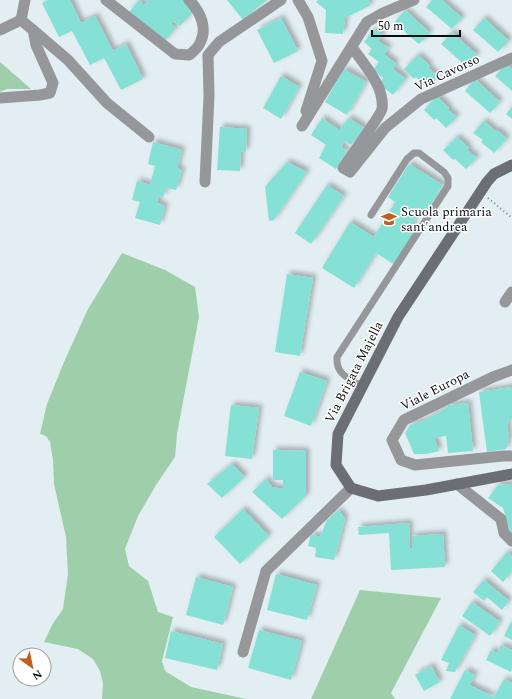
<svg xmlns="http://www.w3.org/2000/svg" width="512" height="699" font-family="Spectral,serif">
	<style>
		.green { fill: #9eceaa }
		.building { fill: #85e1d6; filter: url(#shadow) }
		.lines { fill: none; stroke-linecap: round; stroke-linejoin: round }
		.path { stroke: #777f82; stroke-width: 2; stroke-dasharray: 1 3; stroke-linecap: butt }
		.service { stroke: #95979b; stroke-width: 7 }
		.minor { stroke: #95979b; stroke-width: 11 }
		.tertiary { stroke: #95979b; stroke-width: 11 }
		.secondary { stroke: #6b6f74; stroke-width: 11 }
		.labels { text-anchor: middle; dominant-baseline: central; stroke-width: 3; stroke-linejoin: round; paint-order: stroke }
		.street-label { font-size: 13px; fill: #090d0e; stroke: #fff }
		.poi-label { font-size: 13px; fill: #090d0e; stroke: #fff; text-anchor: start }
	</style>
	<defs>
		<filter id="shadow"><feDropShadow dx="3.5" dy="-3.5" stdDeviation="2" flood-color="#0004"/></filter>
	</defs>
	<rect width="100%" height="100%" fill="#e2eef2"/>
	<g class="green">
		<polygon points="0,62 31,89 7,89 0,92"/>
		<polygon points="122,253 165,270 195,287 199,317 177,434 175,457 156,485 138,516 125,549 129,566 148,581 158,612 173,617 162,661 165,671 191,687 246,699 102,699 103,683 100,671 93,659 78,649 44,642 52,625 63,609 68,574 66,537 54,484 53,460 50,442 46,436 40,434 47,404 64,362 88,309"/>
		<polygon points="360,590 441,598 391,693 395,699 311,699"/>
	</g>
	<g class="building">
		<polygon points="48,0 70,0 81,23 95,16 113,51 126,44 143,79 121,90 104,58 90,65 72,31 59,37 42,3"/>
		<polygon points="139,0 144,5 149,0 182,0 194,11 180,26 174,21 171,23 176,28 163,43 129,12"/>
		<polygon points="227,0 267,0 243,20"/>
		<polygon points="318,0 368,0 371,5 345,18 343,34 325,33 326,10 316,2"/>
		<polygon points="433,0 442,0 462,18 452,29 426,7"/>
		<polygon points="405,10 430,33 419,44 394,23"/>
		<polygon points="281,18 298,51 274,63 257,30"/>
		<polygon points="484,18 509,41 498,52 473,30"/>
		<polygon points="374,29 383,35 378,41 389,48 384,54 396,64 393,69 406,79 393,95 380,85 383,78 373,70 379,62 368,54 372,49 364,42"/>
		<polygon points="452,32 477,55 466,66 441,44"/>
		<polygon points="418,55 430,66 428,68 438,76 426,87 416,77 414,79 404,69"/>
		<polygon points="506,64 512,69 512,91 495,76"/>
		<polygon points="344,69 366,82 347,115 325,102"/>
		<polygon points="281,76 299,87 281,119 263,108"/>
		<polygon points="475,79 500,102 490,113 465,91"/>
		<polygon points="437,96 449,108 448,110 457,117 446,128 436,118 434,120 424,110"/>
		<polygon points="512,107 512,119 506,114"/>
		<polygon points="322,118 339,130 349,118 366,129 351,145 345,141 341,147 347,150 336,169 319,158 326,145 311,135"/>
		<polygon points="484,121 495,131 497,130 507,139 494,153 481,142 483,140 473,133"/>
		<polygon points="220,127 247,129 246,152 241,151 240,171 217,170"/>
		<polygon points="457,137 469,148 467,150 477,158 466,169 455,159 453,160 443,150"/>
		<polygon points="153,142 182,150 177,168 182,170 176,190 166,188 163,197 159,196 157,203 165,206 160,225 135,218 140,202 132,200 137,181 150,185 155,166 148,164"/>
		<polygon points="287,162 307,172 274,220 269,221 265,187"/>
		<polygon points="409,164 443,185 424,216 419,213 411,226 417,230 395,265 376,253 354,288 322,268 350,222 374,237 395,202 388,197"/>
		<polygon points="327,185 344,196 311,244 295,233"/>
		<polygon points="287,274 313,278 300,356 275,352"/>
		<polygon points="300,372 327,381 311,426 284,416"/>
		<polygon points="512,387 512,418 507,425 509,437 506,449 487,452 479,392"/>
		<polygon points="468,403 473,451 448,453 446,436 434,438 439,451 426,454 414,454 405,433 410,425 425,420 447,408 448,405"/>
		<polygon points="231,405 259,408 252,459 225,456"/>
		<polygon points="273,450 306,451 306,496 282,519 252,492 266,479 272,487 283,489 283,480 273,480"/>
		<polygon points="232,464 245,477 222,498 207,484"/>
		<polygon points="512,484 512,534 510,532 503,508 488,498 498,485"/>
		<polygon points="243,509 269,536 240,564 214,537"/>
		<polygon points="339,510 345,519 334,560 315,557 316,548 308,546 311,534 320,537 327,520"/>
		<polygon points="409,523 410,548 412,548 412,536 443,534 445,567 391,570 389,533 359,535 358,527"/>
		<polygon points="507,552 512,556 512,571 503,582 491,571"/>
		<polygon points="276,574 317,585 307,620 267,610"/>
		<polygon points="196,577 233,587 223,625 186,615"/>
		<polygon points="484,580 509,601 502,610 487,597 484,601 473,592"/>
		<polygon points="472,602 500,622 490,636 462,616"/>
		<polygon points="511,622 512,623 512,640 504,636"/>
		<polygon points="459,625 475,635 455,672 446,671 449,663 441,660"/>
		<polygon points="259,630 302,641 291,680 248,668"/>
		<polygon points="171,631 223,644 217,670 165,658"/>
		<polygon points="501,645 512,650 512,669 511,672 486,660 491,650 497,653"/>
		<polygon points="431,666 440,682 424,691 415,675"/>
		<polygon points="465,670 475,675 470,685 494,697 504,679 512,683 512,699 450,699"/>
	</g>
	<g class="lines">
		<polyline class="path" points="488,198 512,218"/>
		<path class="service" d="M362 387C348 377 336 375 337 357L448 186V178L444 172 419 153H414L407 159 371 215"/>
		<g class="minor">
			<path d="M106 0 175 54 189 55C193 52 198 48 200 43 208 28 200 11 189 0"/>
			<polyline points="298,0 308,17 322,61 306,111"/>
			<polyline points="21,20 25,0"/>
			<polyline points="0,30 21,20 33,30 36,45 53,83 50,93 40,95 0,98"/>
			<polyline points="33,30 68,60 107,103 149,137"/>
			<path d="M352 47C364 65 385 86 382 109 381 115 349 159 343 168L350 172 385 128 421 99 512 58"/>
			<polyline points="302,126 367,22 383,13 414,0"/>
			<polyline points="205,182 209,96 208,55 219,42 281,0"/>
			<polyline points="505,302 512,292"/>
			<polyline points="457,484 501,519 504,533 512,541"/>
			<polyline points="243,652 266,571 351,488"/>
		</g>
		<polyline class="tertiary" points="512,370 493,377 404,420 392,440 401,460 415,465 503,456 512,456"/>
		<polyline class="secondary" points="512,165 494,174 487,182 398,317 338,434 336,465 351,488 378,496 426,490 512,474"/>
	</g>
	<defs>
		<symbol id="school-bare" viewBox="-9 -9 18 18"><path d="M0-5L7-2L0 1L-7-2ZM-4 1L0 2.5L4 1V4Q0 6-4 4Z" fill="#c05f1e" stroke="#fff" stroke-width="2.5" paint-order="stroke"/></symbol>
	</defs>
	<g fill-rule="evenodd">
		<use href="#school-bare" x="378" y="208" width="22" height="22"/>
	</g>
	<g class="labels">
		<g class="street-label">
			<text transform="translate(447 73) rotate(-25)">Via Cavorso</text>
			<text transform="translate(354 372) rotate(-63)">Via Brigata Majella</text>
			<text transform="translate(435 390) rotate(-27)">Viale Europa</text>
		</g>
		<g class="poi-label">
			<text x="401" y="212">Scuola primaria<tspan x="401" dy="15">sant'andrea</tspan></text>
		</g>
	</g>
	<g transform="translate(32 667) rotate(147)"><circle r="19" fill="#ffffff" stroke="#9d9e9f"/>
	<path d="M0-3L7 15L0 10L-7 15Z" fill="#c05f1e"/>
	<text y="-6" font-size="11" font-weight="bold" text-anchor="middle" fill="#090d0e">N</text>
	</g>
	<path d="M372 30v6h88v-6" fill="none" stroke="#090d0e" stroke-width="2"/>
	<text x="378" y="30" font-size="12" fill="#090d0e" stroke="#ffffff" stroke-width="3" paint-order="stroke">50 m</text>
</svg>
